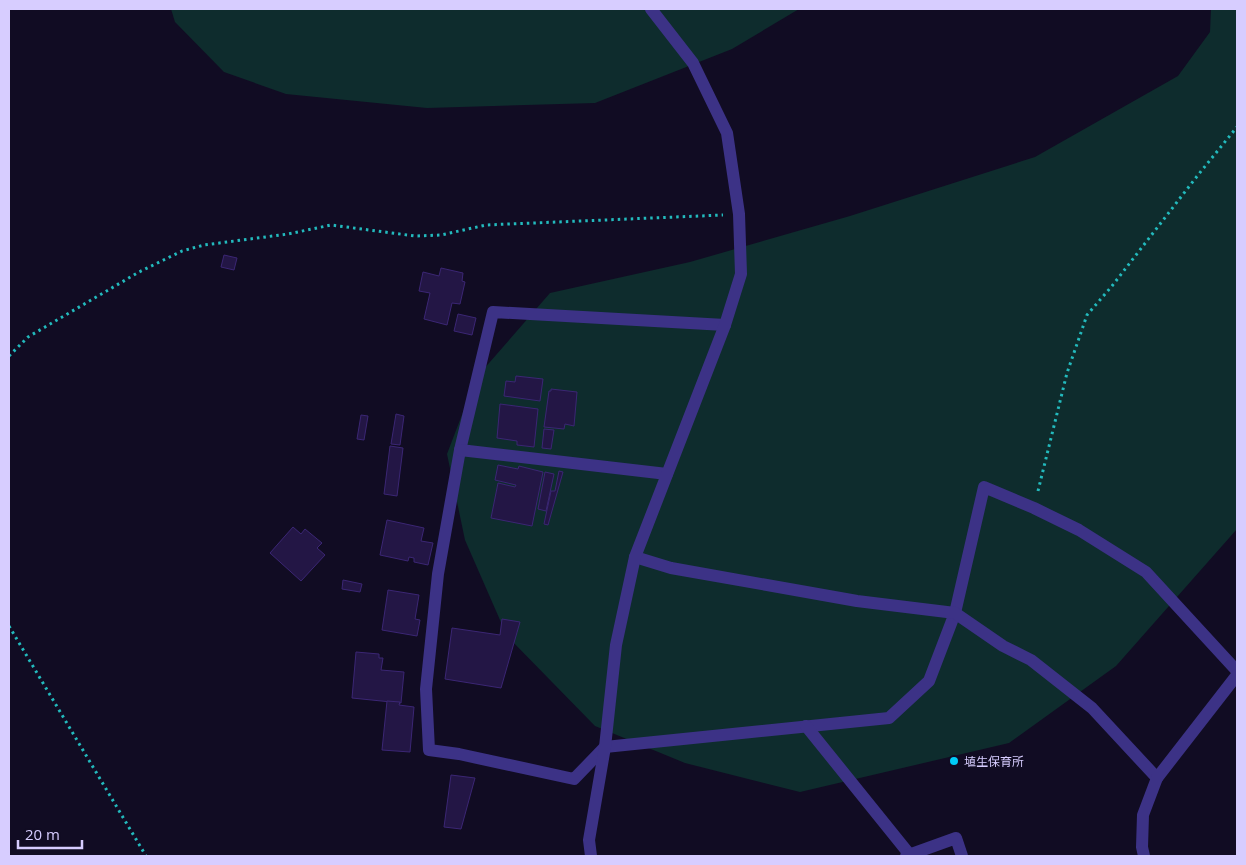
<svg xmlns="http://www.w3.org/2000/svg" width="1246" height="865" font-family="'Open Sans','Noto Sans JP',sans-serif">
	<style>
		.green { fill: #0e2c2d }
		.building { fill: #231645; stroke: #3b2674 }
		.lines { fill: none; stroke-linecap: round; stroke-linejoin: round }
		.path { stroke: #23babd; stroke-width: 3; stroke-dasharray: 2.5 4; stroke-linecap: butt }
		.minor { stroke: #3c3286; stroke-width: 12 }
		.poi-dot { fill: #00ccf8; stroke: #110c23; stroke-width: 2 }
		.labels { text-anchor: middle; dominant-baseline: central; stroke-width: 5; stroke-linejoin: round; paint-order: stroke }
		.poi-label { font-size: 12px; fill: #d7cdff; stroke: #110c23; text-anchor: start }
	</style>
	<rect width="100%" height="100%" fill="#110c23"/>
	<g class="green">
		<polygon points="171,9 799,9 732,49 595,103 427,108 286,94 224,72 175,22"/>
		<polygon points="1211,9 1237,9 1237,529 1116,666 1009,743 800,792 685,763 595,726 507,636 465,540 447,454 476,378 550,293 690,262 850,216 1035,157 1178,76 1210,32"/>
	</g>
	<g class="building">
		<polygon points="224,255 237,258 234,270 221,267"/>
		<polygon points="441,268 463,273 462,281 465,282 460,304 452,303 447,325 424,319 430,293 419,291 423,272 439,276"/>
		<polygon points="458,314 476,318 472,335 454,331"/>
		<polygon points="516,376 543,379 540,401 504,396 506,381 515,382"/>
		<polygon points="551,389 577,392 574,426 565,424 564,429 544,427 549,391 551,391"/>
		<polygon points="500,404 538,409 534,447 517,445 517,441 497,438"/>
		<polygon points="396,414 404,416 400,445 391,444"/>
		<polygon points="361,415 368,416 364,440 357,439"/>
		<polygon points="544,429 554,430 551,449 542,448"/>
		<polygon points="390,446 403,448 397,496 384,494"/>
		<polygon points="498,465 518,469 519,466 543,472 532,526 491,518 498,483 515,487 516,485 495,480"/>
		<polygon points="559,471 563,472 548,525 544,524 551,491 555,491"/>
		<polygon points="545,472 554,474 546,511 538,509"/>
		<polygon points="387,520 424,528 421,541 433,543 428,565 414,562 414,558 409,557 408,561 380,555"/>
		<polygon points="293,527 301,534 305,529 322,543 317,548 325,555 301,581 270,553"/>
		<polygon points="343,580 362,584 360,592 342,589"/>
		<polygon points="388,590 419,595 415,619 420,620 417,636 382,630"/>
		<polygon points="502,619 520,622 501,688 445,679 452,628 500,635"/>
		<polygon points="356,652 379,654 379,658 383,658 381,670 404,672 401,703 352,698"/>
		<polygon points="387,701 400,702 399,705 414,707 410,752 382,750"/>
		<polygon points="451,775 475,778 461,829 444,827"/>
	</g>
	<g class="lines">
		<g class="path">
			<polyline points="9,356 28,337 139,272 182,251 204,245 288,234 331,225 415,236 441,235 486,225 723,215"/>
			<polyline points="1038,491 1067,373 1087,315 1112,286 1198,175 1237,127"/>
			<polyline points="9,626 146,856"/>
		</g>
		<g class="minor">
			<polyline points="725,325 493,312 460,450 438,574 426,689 429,750 459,754 574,779 605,747 889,718 929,681 955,613 984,487 1034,508 1079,530 1146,572 1237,671"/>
			<polyline points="460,450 667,474"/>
			<polyline points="635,557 671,568 857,601 955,613 1003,646 1031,660 1092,708 1157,778"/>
			<polyline points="806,726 910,855"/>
			<polyline points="591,856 589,840 605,747 616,645 635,557 725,325 741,274 739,214 727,133 693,63 651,9"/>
			<polyline points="906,856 956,838 962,856"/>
			<polyline points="1144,856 1142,847 1143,815 1157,778 1237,675"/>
		</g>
	</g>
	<circle class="poi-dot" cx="954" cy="761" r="5"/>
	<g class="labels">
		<g class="poi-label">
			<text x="964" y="761">埴生保育所</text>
		</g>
	</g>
	<rect width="1246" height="865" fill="none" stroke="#d7cdff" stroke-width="20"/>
	<path d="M18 840v8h64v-8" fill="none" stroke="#d7cdff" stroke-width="2.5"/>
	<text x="25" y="840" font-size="15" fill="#d7cdff" stroke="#110c23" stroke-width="4" paint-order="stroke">20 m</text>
</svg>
